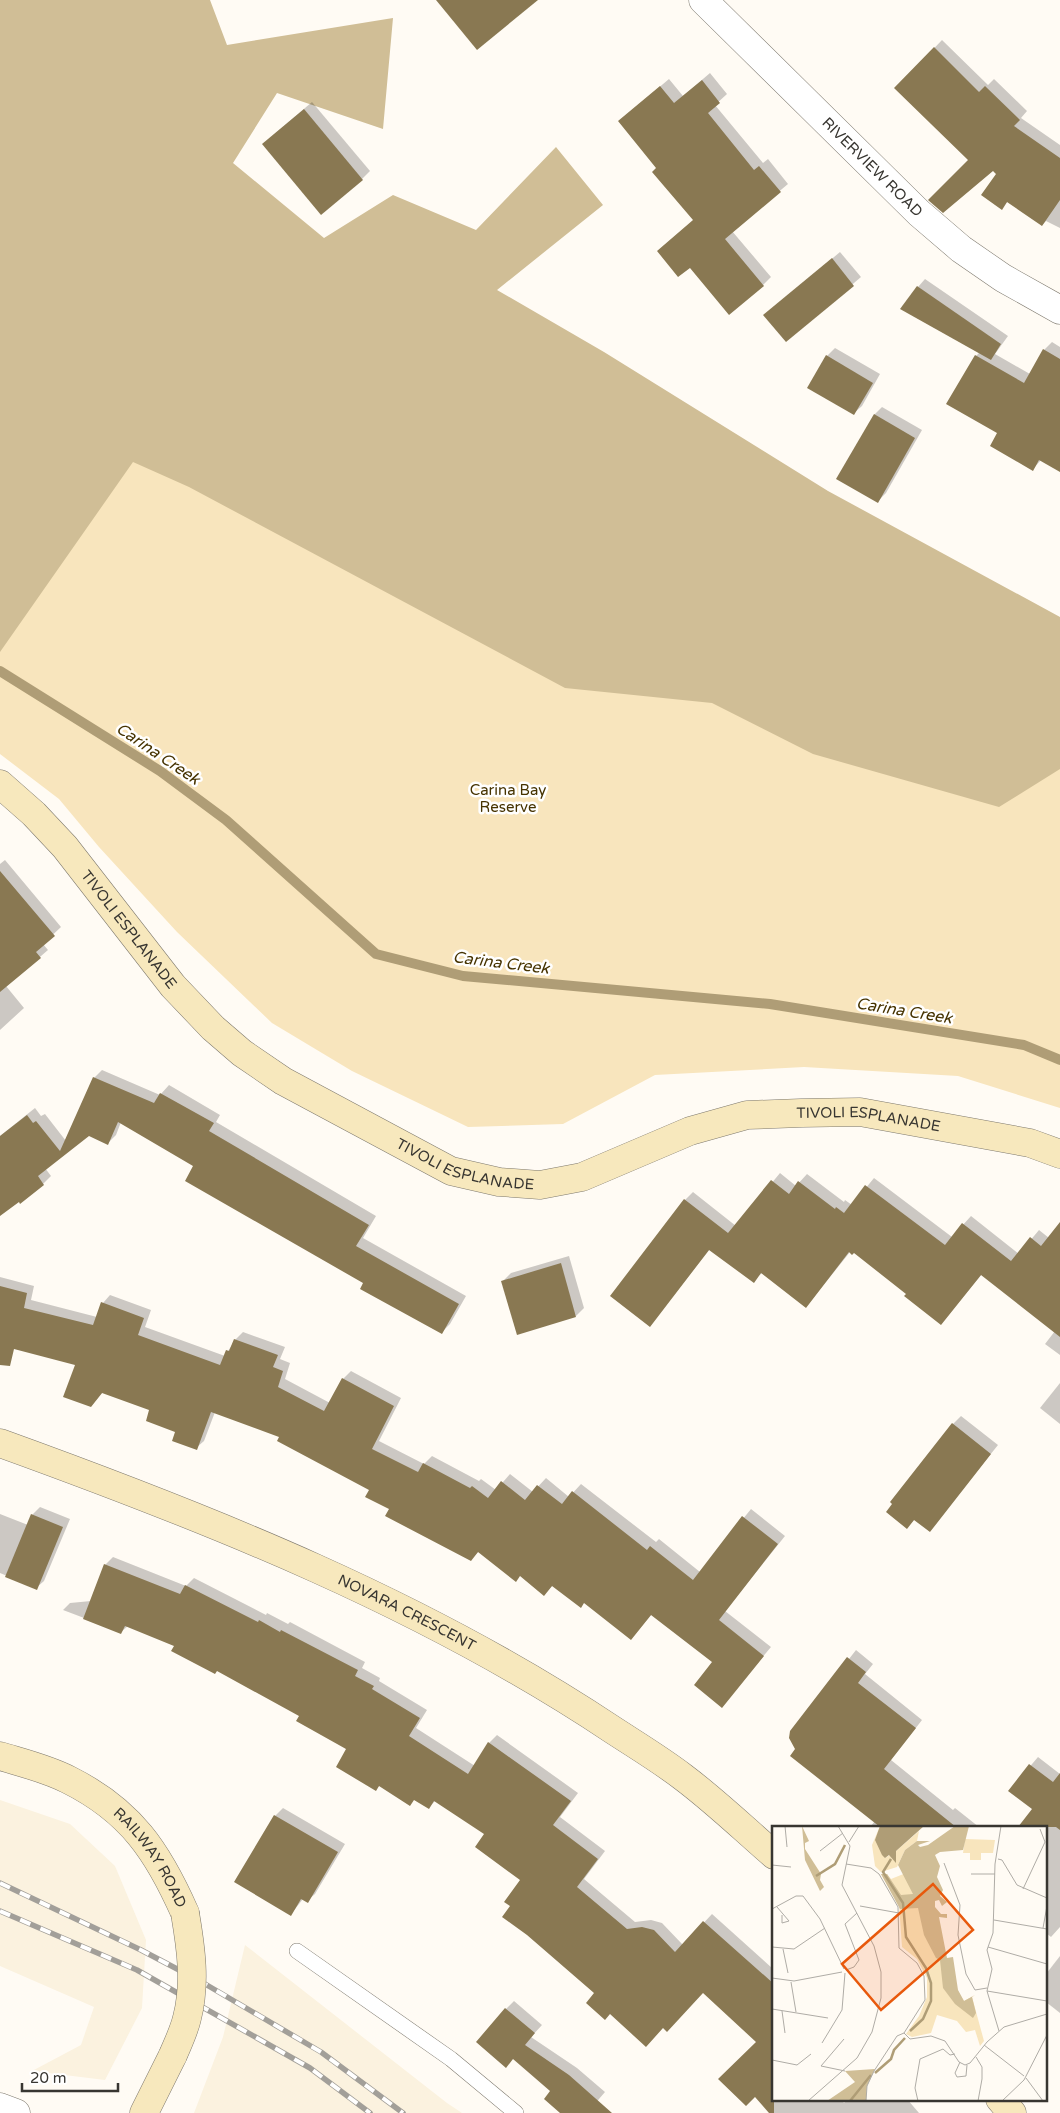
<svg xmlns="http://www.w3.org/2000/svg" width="1060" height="2113" font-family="'Varela Round',sans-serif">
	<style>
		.built { fill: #fbf2df }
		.green { fill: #f8e5bd }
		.forest { fill: #d0be96 }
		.shadow { fill: #0003 }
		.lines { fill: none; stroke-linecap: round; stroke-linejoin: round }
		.stream { stroke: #af9d76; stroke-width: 10 }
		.building { fill: #897852 }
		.lane-casing { stroke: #7e796e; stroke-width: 16 }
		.street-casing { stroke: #7e796e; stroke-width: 29 }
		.secondary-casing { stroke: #7e796e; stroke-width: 29 }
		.lane { stroke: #fff; stroke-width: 15 }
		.street { stroke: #fff; stroke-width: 28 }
		.secondary { stroke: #f7e8bd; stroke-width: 28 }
		.rail-casing { stroke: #a29f99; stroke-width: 5.5 }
		.rail { stroke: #fff; stroke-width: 4; stroke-dasharray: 11; stroke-linecap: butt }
		.secondary-bridge-casing { stroke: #7e796e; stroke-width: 29; stroke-linecap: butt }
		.secondary-bridge { stroke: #f7e8bd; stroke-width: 28 }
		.labels { text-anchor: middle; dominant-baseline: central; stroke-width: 5; stroke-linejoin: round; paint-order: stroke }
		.street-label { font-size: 15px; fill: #383631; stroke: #fff }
		.park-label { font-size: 15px; fill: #463300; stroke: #fff }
		.water-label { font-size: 16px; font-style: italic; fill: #463300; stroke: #fff }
		.inset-river { fill: none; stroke: #af9d76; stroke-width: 2.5 }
		.inset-road { fill: none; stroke: #afaca6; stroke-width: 1 }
		.view { fill: #e8590c; fill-opacity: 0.15; stroke: #e8590c; stroke-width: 2.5 }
		.inset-edge { fill: none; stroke: #383631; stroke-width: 2.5 }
	</style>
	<rect width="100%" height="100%" fill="#fffbf4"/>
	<g class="built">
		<polygon points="0,1800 70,1824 115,1866 146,1940 142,2008 105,2080 32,2071 81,2045 94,2007 0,1966"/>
		<polygon points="245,1945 447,2103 462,2113 194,2113 223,2037"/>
	</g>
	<polygon class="green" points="0,280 1060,639 1060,1108 958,1076 804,1067 655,1075 563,1124 468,1127 352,1071 272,1023 177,932 99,847 59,799 0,754"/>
	<polygon class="forest" points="0,0 210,0 227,45 393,18 383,129 277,93 233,163 324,238 393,195 476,230 556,147 603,205 497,290 604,352 828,491 1060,617 1060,769 999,807 813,754 712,703 565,688 189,487 133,462 0,652"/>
	<g class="shadow">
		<polygon points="942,40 988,85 994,79 1027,111 1021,118 1060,145 1060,228 1046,221 1042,225 1008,201 1002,208 997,174 993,170 970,160 896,88"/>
		<polygon points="710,73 727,94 715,105 763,163 768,159 788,184 732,231 771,277 763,285 690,266 658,251 694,220 658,168 619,121 669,79 683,96"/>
		<polygon points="312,102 370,171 362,179 271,137"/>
		<polygon points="840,252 861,277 786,341 765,315"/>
		<polygon points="925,279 1008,336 995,354 1030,374 1044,350 1052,342 1060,347 1060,470 1041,460 1033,469 999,433 976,356 980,352 918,287"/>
		<polygon points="835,348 880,374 862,406 854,413 827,356"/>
		<polygon points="882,407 922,430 886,493 878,501 874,415"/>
		<polygon points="5,860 61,927 43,944 48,950 6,986 24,1008 0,1030 0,864"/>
		<polygon points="102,1070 160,1095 169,1085 220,1115 216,1122 376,1216 363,1238 466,1296 450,1324 442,1332 364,1283 195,1165 121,1122 116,1135 108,1143 89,1135 45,1168 51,1176 43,1184 21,1202 19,1200 0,1215 0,1136 35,1108 41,1116 45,1114 66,1141 94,1078"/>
		<polygon points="780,1173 796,1186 807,1174 844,1202 845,1200 852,1205 874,1178 952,1237 971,1216 1019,1254 1039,1230 1049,1238 1060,1229 1060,1355 1045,1344 1055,1331 982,1274 941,1324 908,1294 854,1251 850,1252 806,1307 762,1273 753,1281 710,1249 650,1325 685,1200 693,1192 736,1226"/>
		<polygon points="569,1256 584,1308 576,1316 503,1281 511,1273"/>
		<polygon points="0,1277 34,1286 31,1300 97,1317 103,1303 110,1295 151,1310 145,1327 225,1356 235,1340 243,1332 285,1347 280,1359 290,1363 285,1379 330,1403 343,1379 351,1371 401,1398 379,1441 424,1464 432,1456 479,1481 481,1479 496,1490 510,1474 533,1492 546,1478 569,1497 581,1484 656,1542 659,1539 700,1572 751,1509 785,1536 725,1611 771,1647 722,1706 714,1662 652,1614 631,1639 585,1602 553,1585 544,1594 521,1575 479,1551 470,1560 390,1508 371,1489 281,1437 215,1412 204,1441 196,1448 151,1409 103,1392 91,1406 76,1364 0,1344"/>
		<polygon points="1060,1383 1060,1424 1040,1408"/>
		<polygon points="961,1416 998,1445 929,1531 915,1519 907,1527 953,1424"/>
		<polygon points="40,1507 70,1519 44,1581 36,1588 0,1573 0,1514 28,1525 32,1515"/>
		<polygon points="113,1557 186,1586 194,1578 266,1615 267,1613 288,1624 290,1622 365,1662 362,1668 380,1678 379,1681 427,1710 416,1728 475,1766 489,1743 497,1735 578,1793 560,1817 605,1851 584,1879 635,1922 651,1920 662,1923 683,1945 712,1914 772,1968 774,1966 774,2099 841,2099 844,2103 848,2099 907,2099 919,2113 771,2113 758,2041 703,1991 663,2027 596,1992 511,1906 522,1880 486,1834 435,1801 428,1808 415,1799 380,1785 376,1789 348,1748 301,1715 176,1645 128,1626 121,1632 63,1610 70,1603 91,1601 105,1565"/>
		<polygon points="856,1650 873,1664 865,1674 922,1720 891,1760 953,1810 955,1808 979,1827 870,1827 875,1821 796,1750 792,1732"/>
		<polygon points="1038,1757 1060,1774 1060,1927 1051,1937 1046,1933 1046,1827 1034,1809 1010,1790"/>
		<polygon points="283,1808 345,1844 315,1894 307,1901 303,1899 291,1914 236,1881 275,1816"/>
		<polygon points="1060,1956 1060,2013 1046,2002 1046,1974"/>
		<polygon points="514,2001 542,2025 531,2037 577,2068 605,2092 587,2113 562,2113 552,2091 514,2058 506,2009"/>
	</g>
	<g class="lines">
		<polyline class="stream" points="0,671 160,771 226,820 376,954 463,976 770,1004 1024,1045 1060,1060"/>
	</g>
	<g class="building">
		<polygon points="436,0 538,0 477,50"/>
		<polygon points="934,47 979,92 985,86 1020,120 1014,126 1060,158 1060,200 1042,226 1007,202 1002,210 981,195 996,174 993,171 943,213 928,200 968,160 894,88"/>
		<polygon points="702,80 720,103 708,113 754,170 759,166 781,192 725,239 764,286 729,315 690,268 678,277 657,251 693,220 652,172 656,168 618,121 660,86 674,103"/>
		<polygon points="304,109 363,180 321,215 262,144"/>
		<polygon points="832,258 854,286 786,342 763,315"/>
		<polygon points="917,286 1001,344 991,360 900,309"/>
		<polygon points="1043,349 1060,359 1060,472 1039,460 1033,471 990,446 997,433 946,404 975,355 1024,383"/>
		<polygon points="826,355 873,383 854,415 807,388"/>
		<polygon points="874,414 915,438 878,503 836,479"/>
		<polygon points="0,871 55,936 36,952 41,958 0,992"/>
		<polygon points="93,1077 154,1103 160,1093 214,1123 209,1131 369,1225 356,1246 459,1304 442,1334 360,1289 363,1283 185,1181 193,1166 118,1122 108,1145 89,1136 38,1176 44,1185 20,1204 19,1202 0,1216 0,1136 27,1115 33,1123 36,1121 60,1151"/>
		<polygon points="771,1180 789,1194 798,1181 835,1209 836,1207 844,1213 865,1185 945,1245 962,1223 1011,1261 1030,1237 1041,1246 1060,1222 1060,1337 981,1275 941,1325 904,1296 906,1294 854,1253 852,1255 849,1252 806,1308 761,1273 754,1283 709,1250 650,1327 610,1296 684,1199 728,1233"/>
		<polygon points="561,1263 576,1317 517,1335 501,1281"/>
		<polygon points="0,1286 27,1293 24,1308 93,1325 101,1302 144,1318 138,1335 220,1365 226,1350 229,1351 234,1339 278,1355 273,1367 283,1371 278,1387 324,1411 342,1378 394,1406 372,1449 418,1472 423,1463 470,1488 472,1486 488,1498 501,1481 525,1500 537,1485 562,1504 572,1491 647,1550 650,1546 693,1580 742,1516 778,1544 719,1620 764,1656 722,1708 694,1685 712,1662 651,1615 631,1640 584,1603 581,1608 552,1586 544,1596 520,1576 516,1582 478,1552 471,1561 385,1516 389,1509 365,1497 369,1490 277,1441 279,1437 211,1412 197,1450 172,1441 175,1432 146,1421 149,1410 102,1393 91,1407 63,1397 75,1365 14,1349 10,1366 0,1365"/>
		<polygon points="952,1423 991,1454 930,1532 914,1520 907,1529 886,1512 892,1504 890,1502"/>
		<polygon points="31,1514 63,1527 37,1590 5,1577"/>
		<polygon points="104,1564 180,1594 185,1585 258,1622 259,1620 280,1632 281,1630 358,1670 355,1676 374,1686 372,1689 420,1718 409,1736 468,1774 488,1742 571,1801 553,1825 598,1859 577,1887 627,1929 642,1927 654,1930 675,1952 703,1921 774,1984 774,2113 769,2113 755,2097 746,2106 718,2079 756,2042 703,1993 667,2032 663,2028 646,2047 610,2014 605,2020 586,2003 594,1993 527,1935 502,1917 510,1906 504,1902 520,1880 475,1847 484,1834 434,1801 429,1809 414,1800 410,1806 379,1786 376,1791 336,1767 346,1749 296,1721 299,1716 217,1671 215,1674 171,1651 174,1646 125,1626 121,1634 83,1619"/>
		<polygon points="847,1657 866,1672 858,1683 916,1728 884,1769 956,1827 880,1827 790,1756 795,1749 789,1738 790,1731"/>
		<polygon points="1029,1764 1053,1782 1060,1773 1060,1830 1056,1827 1018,1827 1032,1809 1008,1791"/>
		<polygon points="274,1815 338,1852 308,1903 301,1899 291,1916 234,1882"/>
		<polygon points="505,2008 535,2033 525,2045 569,2075 612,2113 560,2113 544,2099 550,2091 513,2059 506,2068 476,2042"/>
	</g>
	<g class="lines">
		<defs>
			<polyline id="lane" points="297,1951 451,2059 516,2113"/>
			<g id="street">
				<path id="s1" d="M703 0 919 213 961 249 1003 278 1060 310"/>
				<polyline points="0,2107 16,2113"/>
			</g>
			<g id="secondary">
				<path id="s2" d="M0 784 34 814 65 847 173 986 213 1028 242 1053 283 1081 451 1171 499 1182 540 1185 582 1177 690 1131 747 1115 801 1113 860 1112 1030 1143 1060 1154"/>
				<path id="s3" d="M0 1443C213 1520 424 1604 613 1730 636 1745 661 1760 683 1777 715 1801 744 1829 774 1855"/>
				<path id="s4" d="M0 1756C23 1763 48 1769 69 1780 131 1811 158 1852 185 1913"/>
				<polyline points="1000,2099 1012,2113"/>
				<polyline points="144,2113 173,2055"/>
			</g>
		</defs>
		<use href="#lane" class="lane-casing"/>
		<use href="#street" class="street-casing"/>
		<use href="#secondary" class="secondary-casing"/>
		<use href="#lane" class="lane"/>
		<use href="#street" class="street"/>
		<use href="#secondary" class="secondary"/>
		<defs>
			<g id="rail">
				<polyline points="0,1883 141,1950 200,1981 321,2052 403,2113"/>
				<polyline points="0,1911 137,1970 310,2068 370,2113"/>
			</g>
		</defs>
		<use href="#rail" class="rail-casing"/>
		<use href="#rail" class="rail"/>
		<defs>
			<path id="secondary-bridge" d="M173 2055C178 2043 184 2031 187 2018 196 1983 191 1948 185 1913"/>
		</defs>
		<use href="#secondary-bridge" class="secondary-bridge-casing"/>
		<use href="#secondary-bridge" class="secondary-bridge"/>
	</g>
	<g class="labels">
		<g class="street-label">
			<text stroke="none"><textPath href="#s1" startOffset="238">RIVERVIEW ROAD</textPath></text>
			<text stroke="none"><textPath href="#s2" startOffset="195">TIVOLI ESPLANADE</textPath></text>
			<text stroke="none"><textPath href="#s2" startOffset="1035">TIVOLI ESPLANADE</textPath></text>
			<text stroke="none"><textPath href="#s2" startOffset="615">TIVOLI ESPLANADE</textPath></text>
			<text stroke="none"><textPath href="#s3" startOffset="441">NOVARA CRESCENT</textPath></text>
			<text stroke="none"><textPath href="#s4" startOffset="188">RAILWAY ROAD</textPath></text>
		</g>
		<g class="park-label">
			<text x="508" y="790">Carina Bay<tspan x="508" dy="17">Reserve</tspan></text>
		</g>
		<g class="water-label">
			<text transform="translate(158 754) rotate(34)">Carina Creek</text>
			<text transform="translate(501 963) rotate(7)">Carina Creek</text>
			<text transform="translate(904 1011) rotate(9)">Carina Creek</text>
		</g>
	</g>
	<g transform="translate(772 1826)">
		<rect width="275" height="275" fill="#fffbf4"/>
		<path d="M108 0 113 32 118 29 124 36V25L147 5 145 15 133 24 125 41 109 46 103 40 100 19ZM193 13 223 14 221 27H209V34H198V27H191ZM134 47 181 158 192 175 203 169 200 171 212 215 208 220 203 204 194 206 185 195 165 189 159 207 140 211 134 208 147 190 155 171V152L145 133 130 121 127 78 109 48H115L119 53Z" fill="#f8e5bd"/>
		<path d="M30 0 37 15 33 17V23L49 48 48 54 52 61 48 65 33 34ZM183 0H197L191 24 168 26 163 29 168 40 165 51 171 64 168 70 175 76 170 80 167 74 163 75V81L169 88H175V92L167 91 175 132 181 131 186 164 192 175 203 169 200 171 204 187 201 192 183 178 171 162 168 134 164 132 152 109 146 82 128 83 109 48H115L129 69 141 68 126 39 133 24 145 15H158L146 19 148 21 156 19ZM103 243 95 260 94 275H55L83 256 73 245Z" fill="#d0be96"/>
		<path d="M108 0H152L124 25V37L117 29 113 32 110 29 103 14Z" fill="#af9d76"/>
		<path class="inset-river" d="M119 33 111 46 131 77 134 111 154 142 159 157V175L151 193 138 205M44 50 63 38 73 19M103 247 119 233 122 224 133 212M78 275 99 249"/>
		<path class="inset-road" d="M13 0 15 21M77 16 87 0M48 25 71 7M226 33 230 34 245 59 275 72M172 37 188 79 186 109 194 148 203 164 215 162M74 38 99 42 107 48 126 81 127 122 145 137 152 150 153 174 132 207M0 39 19 41M199 48H223M251 63 273 16 268 3M88 80 127 87M5 81 17 95 10 97V89M0 83 24 70H31L48 93 72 143M222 94 275 103M271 102 275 80M0 121 22 123 53 102M216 121 275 138M11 123 16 147M74 144 82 141 87 134 73 98 85 87M0 152 22 155 70 146M19 156 24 186M215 165 275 175M0 183 56 192M10 185 13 207M227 205 215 165 220 143 215 124 221 107 223 38 229 0M132 207 138 213 159 210 173 215 187 236 193 239 198 237 215 216 232 201 275 188M72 213 49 240 73 245M50 217 70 184 73 147M212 219 252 250M204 231 210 241V253L206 275M0 234 25 239 39 228M188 236 183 247 185 251 194 250 195 239M254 252 271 275M252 254 275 209M36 275 85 232 100 206 109 172V146L102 120 70 59 78 20 66 0M94 275 95 260 102 245 125 210 132 207M146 275 143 262 148 233 171 223 178 229 183 228M230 275 252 254"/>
		<path class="view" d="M161 58 201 104 109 184 70 138Z"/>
		<rect width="275" height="275" class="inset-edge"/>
	</g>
	<path d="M22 2083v8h96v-8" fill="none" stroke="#383631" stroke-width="2.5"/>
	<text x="30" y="2083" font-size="15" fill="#383631" stroke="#ffffff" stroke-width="4" paint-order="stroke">20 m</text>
</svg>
